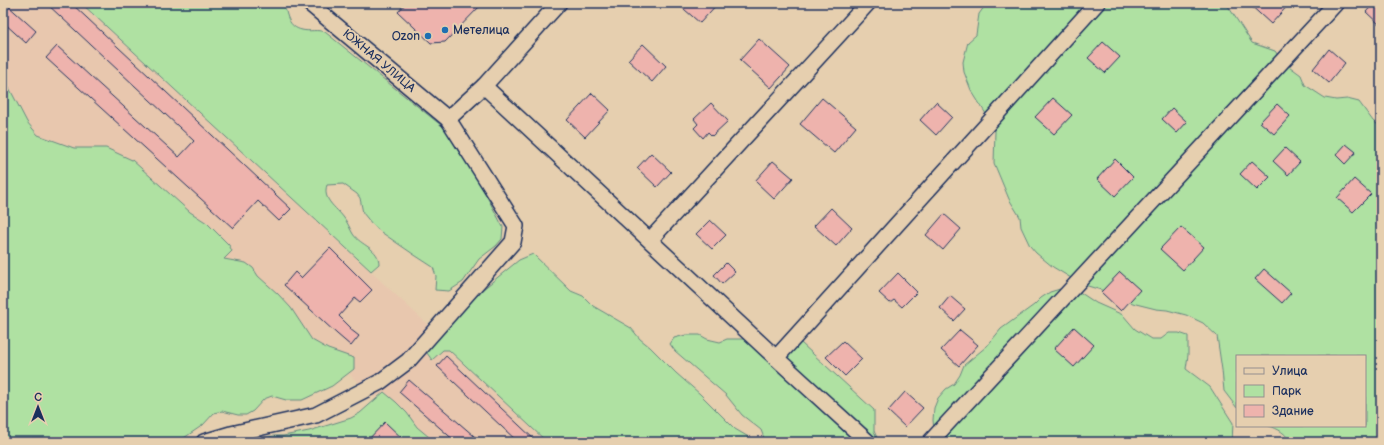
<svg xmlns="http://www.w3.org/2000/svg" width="1384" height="445" font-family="'Balsamiq Sans',sans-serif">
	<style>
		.built { fill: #e8c7ae }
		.green { fill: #afe1a2; stroke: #658880 }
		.building { fill: #eeb3ad; stroke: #1b2f5e }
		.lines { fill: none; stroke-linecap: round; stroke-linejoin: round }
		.street-casing { stroke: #1b2f5e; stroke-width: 18 }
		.street { stroke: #e6cfaf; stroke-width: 15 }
		.poi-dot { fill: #1f6fb2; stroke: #e6cfaf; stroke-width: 1.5 }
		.labels { text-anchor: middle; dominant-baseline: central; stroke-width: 4; stroke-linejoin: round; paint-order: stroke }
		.poi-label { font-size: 12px; fill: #1b2f5e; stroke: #e6cfaf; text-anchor: start }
		.street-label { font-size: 12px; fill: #1b2f5e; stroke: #e6cfaf }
	</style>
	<rect width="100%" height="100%" fill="#e6cfaf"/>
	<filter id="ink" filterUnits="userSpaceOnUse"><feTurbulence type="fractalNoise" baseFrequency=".025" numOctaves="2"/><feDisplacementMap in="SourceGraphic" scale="8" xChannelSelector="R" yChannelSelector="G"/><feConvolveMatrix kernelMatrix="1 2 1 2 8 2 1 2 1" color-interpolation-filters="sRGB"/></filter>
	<g filter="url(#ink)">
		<polygon class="built" points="3,3 81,3 438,334 429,346 427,353 432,360 443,350 448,350 547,442 435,442 418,427 407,413 396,402 384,392 376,399 349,374 354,369 337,351 328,349 312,340 291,308 258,276 253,268 246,263 237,260 224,259 207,223 190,212 106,148 74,148 38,135 27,122 3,76"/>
		<g class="green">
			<path d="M81 3H284C287 15 288 27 302 30 310 32 317 29 325 32L447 130 460 154 465 158 477 178 503 227 502 239 496 246 479 259 463 282 449 291 435 290 436 276 433 267 413 254 381 232 372 224 363 213 360 198 357 194 343 184 327 185C322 200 336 207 344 218 348 223 350 229 353 234 361 246 379 248 379 264L371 271Z"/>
			<path d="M987 3H1226L1252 43 1275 51 1282 61 1301 75 1305 85 1325 98 1336 100 1347 99 1359 102 1373 121 1381 127V442H1291C1285 433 1279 429 1269 426H1365V356H1237V408L1224 391 1222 370 1217 336 1203 323 1186 315 1167 310 1156 309 1136 304 1117 298 1108 292 1081 284 1053 267 1036 253 1030 246 1021 227 1020 217 1009 199 994 163 995 131 994 121 986 114 971 90 964 72 963 62 968 42 976 35 979 14Z"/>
			<polygon points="3,76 27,122 38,135 74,148 106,148 132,160 190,212 207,223 229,245 232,251 224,259 246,263 253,268 258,276 278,294 291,308 312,340 328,349 354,358 354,369 332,386 302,400 286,400 272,396 264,399 253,411 246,415 238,415 222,411 214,413 203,425 178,442 3,442"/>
			<polygon points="533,254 571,291 583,296 593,306 631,328 640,339 650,347 676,373 700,394 735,429 757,442 547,442 449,350 443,350 432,360 427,353 429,346 482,290 519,260"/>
			<polygon points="1070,288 1078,291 1096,303 1123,315 1135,329 1151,339 1161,339 1169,333 1179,333 1188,336 1188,355 1186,369 1210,387 1233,423 1232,442 938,442 934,431 933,420 934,408 938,398 946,389 954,384 960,375 964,365 987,346 1001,329 1034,305 1041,298 1050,292 1060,289"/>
			<polygon points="686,335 700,335 707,339 720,342 727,339 751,339 773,348 789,350 796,348 801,343 874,410 874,431 879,442 760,442 764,438 761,430 742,415 726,395 675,351 670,344 674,338"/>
			<polygon points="384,392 396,402 407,413 417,427 435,442 244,442 274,436 283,436 309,431 351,418 360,413"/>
		</g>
		<g class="building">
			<polygon points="3,3 5,3 36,31 26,43 3,22"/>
			<polygon points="46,3 71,3 291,209 279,221 258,201 233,228 46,58 57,46 179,157 194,141"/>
			<polygon points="406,3 483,3 445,42 431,43 398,12"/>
			<polygon points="677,3 718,3 700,23"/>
			<polygon points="1248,3 1290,3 1271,24"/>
			<polygon points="1374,3 1381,3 1381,26 1366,12"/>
			<polygon points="759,39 790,67 771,88 740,60"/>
			<polygon points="1103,42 1120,57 1105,73 1088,58"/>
			<polygon points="643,44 666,66 652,82 628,60"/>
			<polygon points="1329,49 1345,63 1329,83 1313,69"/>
			<polygon points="592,93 610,110 585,137 567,120"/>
			<polygon points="822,98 856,127 834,153 800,124"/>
			<polygon points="1053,98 1072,115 1054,134 1035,117"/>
			<polygon points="936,102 952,117 936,135 920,120"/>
			<polygon points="711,103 728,121 712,136 708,132 703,138 694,128 698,124 694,119"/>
			<polygon points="1277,104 1290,116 1274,134 1260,122"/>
			<polygon points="1172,108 1187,122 1177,133 1162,119"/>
			<polygon points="1346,144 1356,152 1345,164 1336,155"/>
			<polygon points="1285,148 1300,162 1288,175 1273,161"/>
			<polygon points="651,153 671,172 657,187 637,168"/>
			<polygon points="1115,159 1133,177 1115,196 1097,179"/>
			<polygon points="773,161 793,178 774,199 755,181"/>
			<polygon points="1252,161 1270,177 1257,190 1240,174"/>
			<polygon points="1354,179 1371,194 1353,212 1337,198"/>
			<polygon points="831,208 852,228 836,246 814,226"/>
			<polygon points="944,214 961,229 943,250 926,235"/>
			<polygon points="710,220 726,235 712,249 696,234"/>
			<polygon points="1181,227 1204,247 1183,270 1160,249"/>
			<polygon points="330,248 372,290 360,302 355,298 339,316 351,328 350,329 359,336 351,346 337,334 284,285 295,272 301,278"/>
			<polygon points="726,263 735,272 722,284 714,275"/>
			<polygon points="1264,269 1291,293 1282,303 1255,279"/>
			<polygon points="1120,272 1140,290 1121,311 1101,292"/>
			<polygon points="898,273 917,292 902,307 894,300 890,303 879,293"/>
			<polygon points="950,296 965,309 954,321 940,308"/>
			<polygon points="1074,327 1094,345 1074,367 1054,349"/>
			<polygon points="960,330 978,345 959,366 941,350"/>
			<polygon points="843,341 862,359 845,376 826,357"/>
			<polygon points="446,356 537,442 518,442 437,366"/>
			<polygon points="409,380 481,442 456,442 399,392"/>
			<polygon points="905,392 923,408 905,427 888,411"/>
			<polygon points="385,422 406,442 366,442"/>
		</g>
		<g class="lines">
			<defs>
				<g id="street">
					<polyline points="484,86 776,358 868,442"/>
					<polyline points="448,119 484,86 559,3"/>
					<polyline points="650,240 868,3"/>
					<polyline points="776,358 1097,3"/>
					<polyline points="204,442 231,434 316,415 380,382 408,361 513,242 516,226 448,119 309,3"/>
					<polyline points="930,442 1336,3"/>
				</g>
			</defs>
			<use href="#street" class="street-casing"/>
			<use href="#street" class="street"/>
		</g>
	</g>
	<g class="poi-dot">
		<circle cx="445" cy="30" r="4"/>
		<circle cx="428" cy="36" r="4"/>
	</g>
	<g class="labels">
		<g class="poi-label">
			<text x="453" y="30">Метелица</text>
			<text x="420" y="36" text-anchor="end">Ozon</text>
		</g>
		<g class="street-label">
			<text transform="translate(379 61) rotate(40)">ЮЖНАЯ УЛИЦА</text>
		</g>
	</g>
	<rect width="1384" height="445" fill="none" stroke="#e6cfaf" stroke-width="16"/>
	<rect x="8" y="8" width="1368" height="429" fill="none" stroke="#1b2f5e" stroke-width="1.5" filter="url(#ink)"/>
	<rect x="1236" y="355" width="130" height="72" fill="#e6cfaf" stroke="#958f8f"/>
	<rect x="1244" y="368" width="20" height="6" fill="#e6cfaf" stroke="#958f8f"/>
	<text x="1272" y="375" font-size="12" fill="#1b2f5e">Улица</text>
	<rect x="1244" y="385" width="20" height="12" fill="#afe1a2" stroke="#958f8f"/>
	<text x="1272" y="395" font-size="12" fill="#1b2f5e">Парк</text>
	<rect x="1244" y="405" width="20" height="12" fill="#eeb3ad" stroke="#958f8f"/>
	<text x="1272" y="415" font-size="12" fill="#1b2f5e">Здание</text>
	<g transform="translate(38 407)" stroke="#e6cfaf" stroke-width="3" paint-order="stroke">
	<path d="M0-3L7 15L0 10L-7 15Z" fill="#1b2f5e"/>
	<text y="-6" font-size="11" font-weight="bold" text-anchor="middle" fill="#1b2f5e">С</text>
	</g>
</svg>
